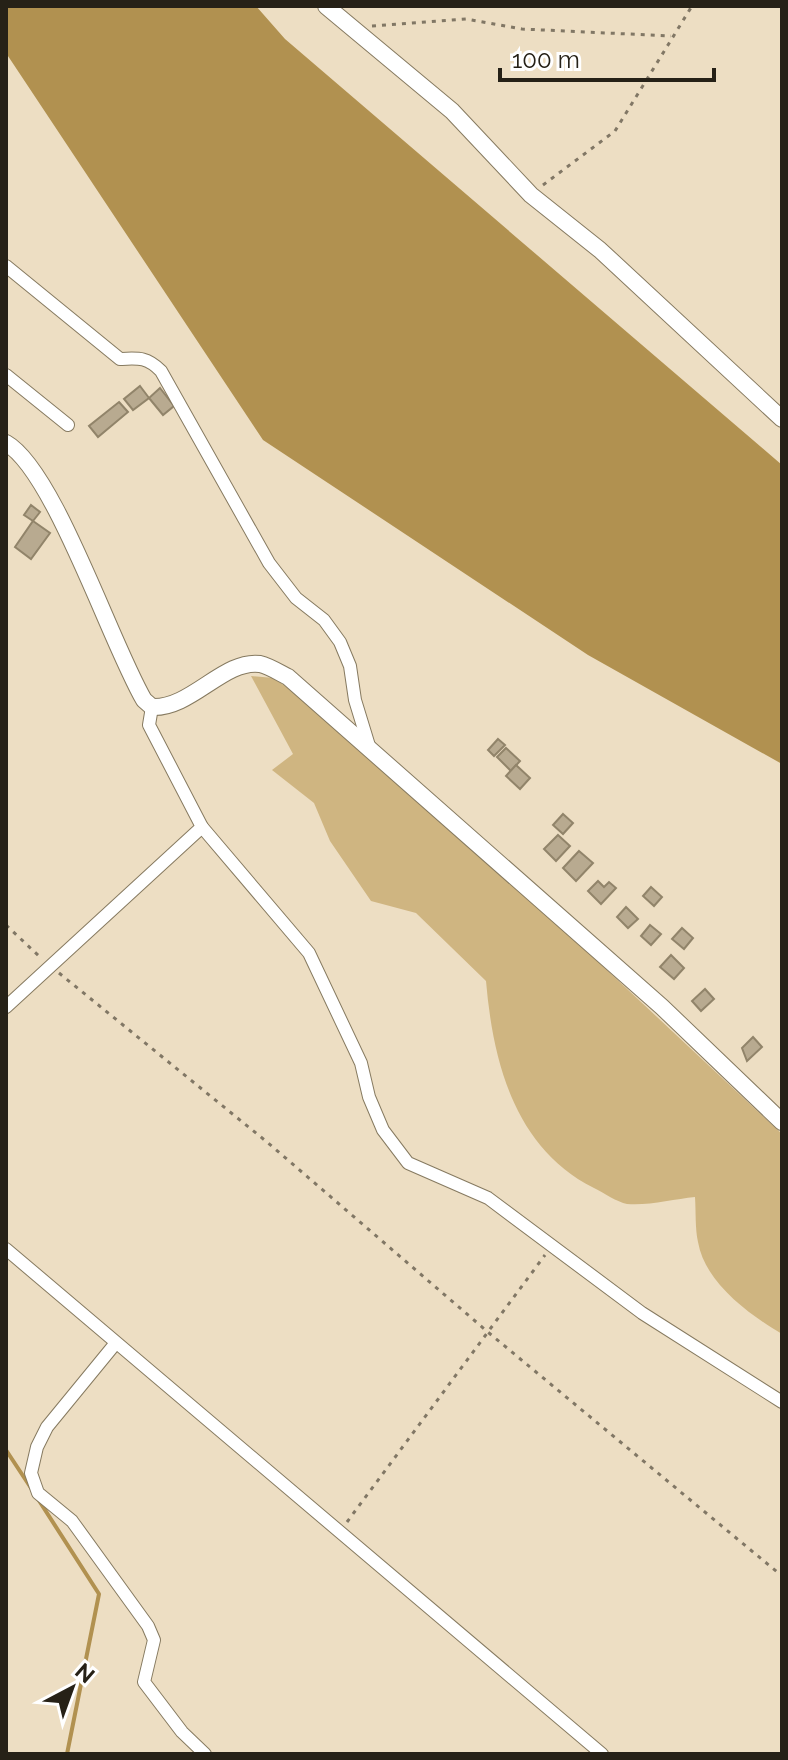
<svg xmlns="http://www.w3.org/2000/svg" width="788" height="1760" font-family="Raleway,sans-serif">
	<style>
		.green { fill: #cfb581 }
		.water { fill: #b19150 }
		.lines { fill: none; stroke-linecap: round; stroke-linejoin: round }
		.stream { stroke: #b19150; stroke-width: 4 }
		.building { fill: #b8aa90; stroke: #91846a; stroke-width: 2 }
		.street-casing { stroke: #867a60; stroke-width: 14 }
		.secondary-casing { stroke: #867a60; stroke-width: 18 }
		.path { stroke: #817765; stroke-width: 3; stroke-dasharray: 4 6; stroke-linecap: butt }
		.street { stroke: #fff; stroke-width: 12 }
		.secondary { stroke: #fff; stroke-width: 16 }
	</style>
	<rect width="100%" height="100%" fill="#eddec3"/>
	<path class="green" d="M251 676 274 678 311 705 515 884 782 1134V1334C750 1315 705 1283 698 1242 695 1228 696 1212 695 1197 674 1199 648 1206 627 1204 617 1202 604 1193 594 1188 515 1148 493 1063 486 981L416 913 371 901 330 841 314 803 272 770 293 754Z"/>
	<polygon class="water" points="6,6 256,6 285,39 782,465 782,764 588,655 263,440 6,53"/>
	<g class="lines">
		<g class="stream">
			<polyline points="6,1450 31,1488"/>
			<polyline points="38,1499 99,1594 67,1754"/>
		</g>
	</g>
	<g class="building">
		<polygon points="140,386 149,398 133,410 124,399"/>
		<polygon points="160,388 174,406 163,415 149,398"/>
		<polygon points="119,402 128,412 98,437 89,426"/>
		<polygon points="31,505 40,512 33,521 24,515"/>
		<polygon points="33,521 50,533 31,559 15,547"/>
		<polygon points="498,739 505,745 494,756 488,750"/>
		<polygon points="506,748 520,761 511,771 497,757"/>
		<polygon points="516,765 530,778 520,789 506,776"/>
		<polygon points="563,814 573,823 563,834 553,825"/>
		<polygon points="558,835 570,846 556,861 544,849"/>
		<polygon points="579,851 593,863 576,881 563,868"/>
		<polygon points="598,881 604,887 609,882 616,888 601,904 588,891"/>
		<polygon points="651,887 662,897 654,906 643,896"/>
		<polygon points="626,907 638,919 628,928 617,917"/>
		<polygon points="650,925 661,934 651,945 641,936"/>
		<polygon points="682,928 693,938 684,949 672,939"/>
		<polygon points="671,955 684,968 674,979 660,967"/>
		<polygon points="705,989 714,999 701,1011 692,1001"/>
		<polygon points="753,1037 762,1047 747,1061 742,1048"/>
	</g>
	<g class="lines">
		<defs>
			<g id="street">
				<path d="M6 266 120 359C139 358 147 357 161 371L269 563 296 598 324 620 340 642 350 666 355 700 370 749"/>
				<polyline points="6,375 68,425"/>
				<polyline points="202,827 309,953 361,1063 369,1097 383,1130 408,1163 488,1198 642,1313 782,1402"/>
				<polyline points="6,1007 202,827 149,725 152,707"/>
				<polyline points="6,1249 602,1754"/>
				<polyline points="115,1344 47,1427 37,1447 31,1473 38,1493 72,1521 148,1626 154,1640 144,1682 182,1732 205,1754"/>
			</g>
			<g id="secondary">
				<polyline points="326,6 452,111 531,195 600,250 782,419"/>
				<path d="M6 443C54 470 111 644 144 700L152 707C191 709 224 659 260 664 269 666 280 673 288 677L662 1007 782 1122"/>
			</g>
		</defs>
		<use href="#street" class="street-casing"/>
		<use href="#secondary" class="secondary-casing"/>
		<g class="path">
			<polyline points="372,26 466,19 522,29 671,36"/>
			<polyline points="543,185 615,131 692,6"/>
			<polyline points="6,925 41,958"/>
			<polyline points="59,973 267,1142 489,1333 782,1576"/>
			<polyline points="347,1522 545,1255"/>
		</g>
		<use href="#street" class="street"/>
		<use href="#secondary" class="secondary"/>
	</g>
	<rect width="788" height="1760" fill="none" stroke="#262117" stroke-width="16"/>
	<g transform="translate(72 1688) rotate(41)" stroke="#ffffff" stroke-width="6" paint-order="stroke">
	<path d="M0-6L14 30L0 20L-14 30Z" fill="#262117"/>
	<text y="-12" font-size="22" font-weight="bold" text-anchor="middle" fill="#262117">N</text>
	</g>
	<path d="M500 68v12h214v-12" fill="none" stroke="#262117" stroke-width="4"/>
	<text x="512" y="68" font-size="24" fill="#262117" stroke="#ffffff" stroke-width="6" paint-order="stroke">100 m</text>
</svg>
